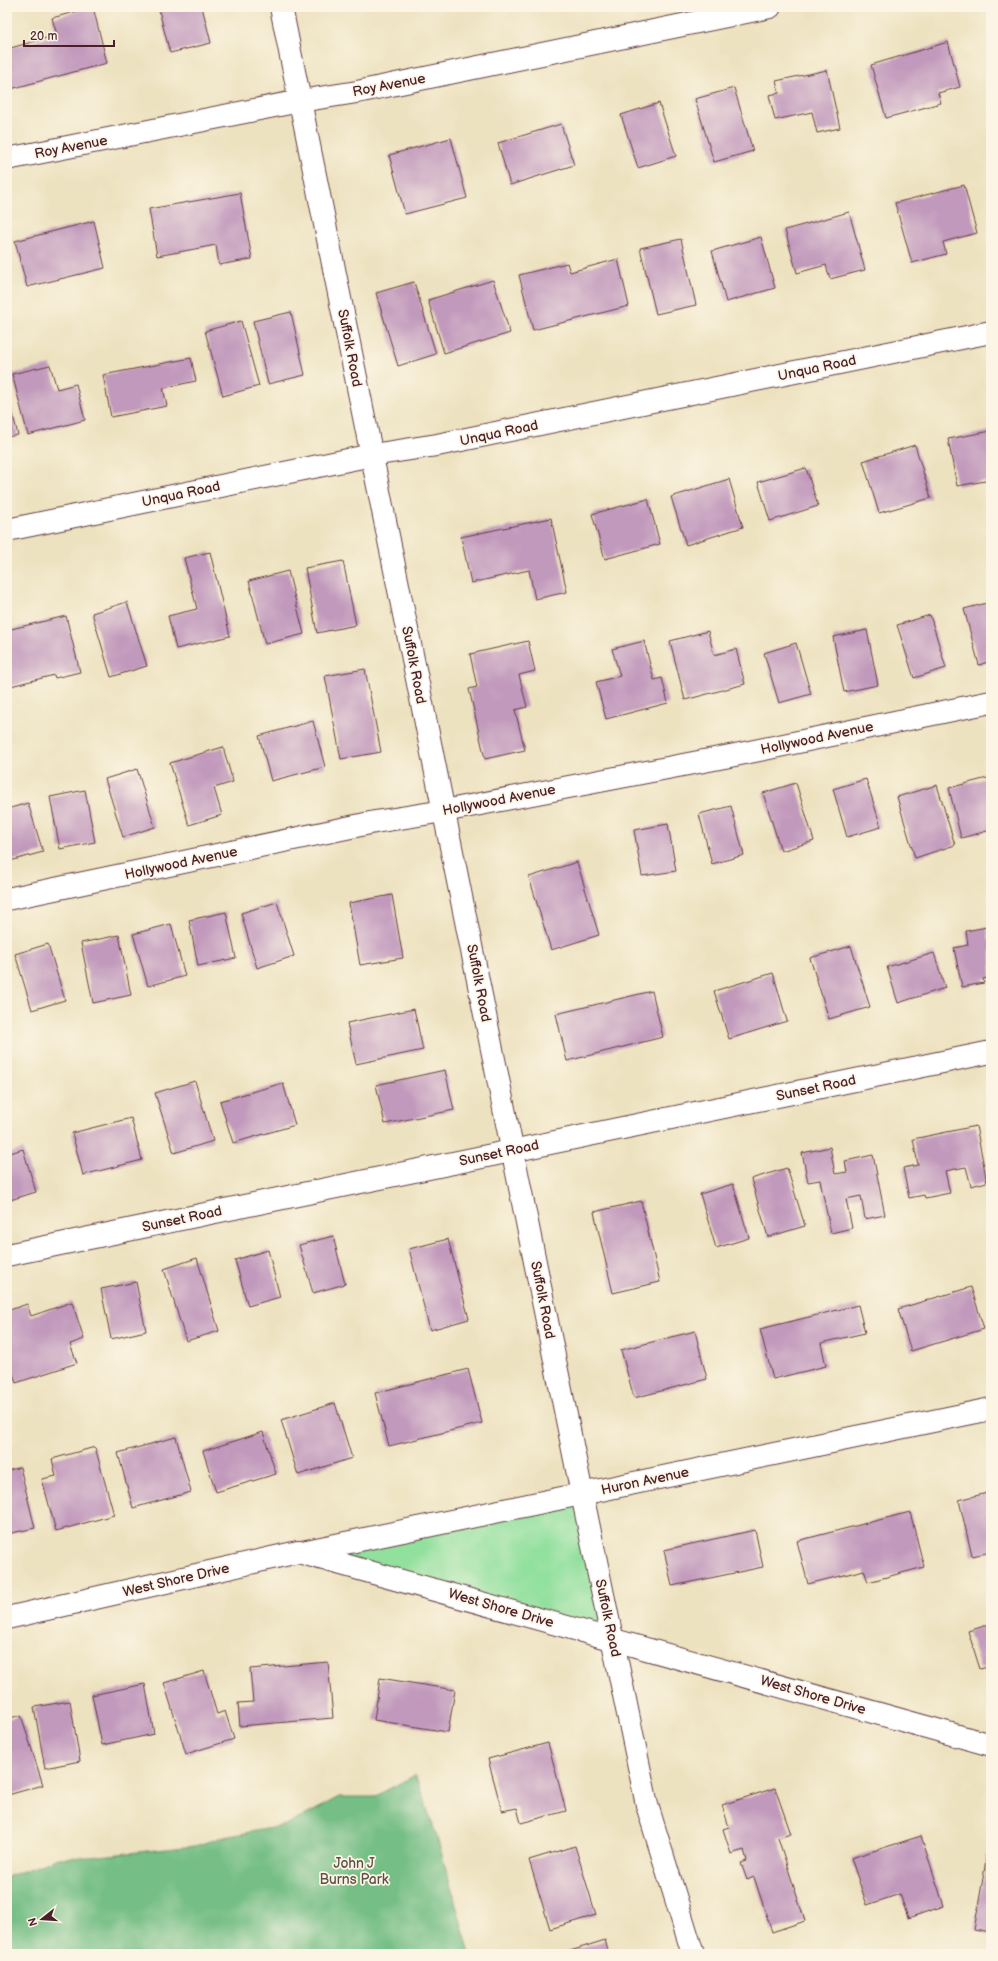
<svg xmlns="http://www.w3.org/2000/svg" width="998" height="1961" font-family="'Balsamiq Sans',sans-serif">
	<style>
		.green { fill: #92e09e; stroke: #6e8064 }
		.forest { fill: #75be85; stroke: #606e58 }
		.building { fill: #c199bc }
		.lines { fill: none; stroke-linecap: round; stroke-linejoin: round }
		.minor-casing { stroke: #623c41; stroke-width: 24 }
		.minor { stroke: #fff; stroke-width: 22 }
		.labels { text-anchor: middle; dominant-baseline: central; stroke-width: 3.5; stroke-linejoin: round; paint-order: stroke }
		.street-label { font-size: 14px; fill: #4a1f2b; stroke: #fcf5e5 }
		.park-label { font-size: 14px; fill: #5c4f48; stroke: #fcf5e5 }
	</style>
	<rect width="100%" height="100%" fill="#fcf5e5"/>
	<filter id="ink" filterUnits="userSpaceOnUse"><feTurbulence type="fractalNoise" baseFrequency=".025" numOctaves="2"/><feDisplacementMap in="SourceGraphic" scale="8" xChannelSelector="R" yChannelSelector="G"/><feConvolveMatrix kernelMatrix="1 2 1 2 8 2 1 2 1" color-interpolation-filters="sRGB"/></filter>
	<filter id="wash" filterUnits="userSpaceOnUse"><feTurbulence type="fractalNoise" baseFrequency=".012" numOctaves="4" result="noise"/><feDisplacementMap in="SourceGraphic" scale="16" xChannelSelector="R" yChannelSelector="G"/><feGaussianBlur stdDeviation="0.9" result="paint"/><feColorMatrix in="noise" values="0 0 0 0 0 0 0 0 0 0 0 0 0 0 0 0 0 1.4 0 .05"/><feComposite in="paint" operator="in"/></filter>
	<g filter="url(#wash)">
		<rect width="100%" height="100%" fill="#ede2c0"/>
		<polygon class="green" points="577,1500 603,1631 326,1553"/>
		<polygon class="forest" points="415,1775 436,1834 470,1954 7,1954 7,1877 59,1858 90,1857 195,1846 219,1838 287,1825 340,1797 374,1797"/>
		<g id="blocks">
			<g class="building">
				<polygon points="93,7 107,63 7,90 7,49 57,35 52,18"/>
				<polygon points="158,7 202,7 211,43 170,53"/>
				<polygon points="948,42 960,87 938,93 941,103 886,118 871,65"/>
				<polygon points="827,70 840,128 817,133 812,112 775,120 769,95 779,93 776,81"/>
				<polygon points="734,88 753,151 714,162 695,99"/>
				<polygon points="659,103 676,156 638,168 621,115"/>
				<polygon points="561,124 574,165 510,185 498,143"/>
				<polygon points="451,138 467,198 405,214 389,155"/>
				<polygon points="964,185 977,233 943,242 946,254 912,263 895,203"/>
				<polygon points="240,193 252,259 219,265 216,245 157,256 149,209"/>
				<polygon points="849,212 865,270 830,279 826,265 797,273 785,230"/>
				<polygon points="94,221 105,268 27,287 15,241"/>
				<polygon points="761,237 775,288 726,302 712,251"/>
				<polygon points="681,239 696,305 656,314 640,248"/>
				<polygon points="618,259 629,306 533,330 519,275 567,263 570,272"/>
				<polygon points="493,280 510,333 444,353 428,300"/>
				<polygon points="414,282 436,354 398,366 376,293"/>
				<polygon points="291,312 305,375 268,384 253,321"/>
				<polygon points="241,321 259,386 223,396 205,331"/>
				<polygon points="191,358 196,381 163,388 167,406 111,417 103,375"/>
				<polygon points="50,365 57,389 76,384 85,420 28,435 12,374"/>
				<polygon points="7,391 18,435 7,437"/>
				<polygon points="991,431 991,480 957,486 948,439"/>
				<polygon points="915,445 931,498 879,513 863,461"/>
				<polygon points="806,468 818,506 770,521 758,482"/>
				<polygon points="729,479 743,527 686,545 671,497"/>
				<polygon points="648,499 660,544 605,559 592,514"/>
				<polygon points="551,518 567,592 535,599 529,570 471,583 461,537"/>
				<polygon points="210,552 230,636 176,649 168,616 197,609 184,558"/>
				<polygon points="343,561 356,625 317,633 305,568"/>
				<polygon points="288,571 304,634 265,644 249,581"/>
				<polygon points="127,602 147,666 111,677 92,613"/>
				<polygon points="991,602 991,661 979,665 964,609"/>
				<polygon points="930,615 946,668 914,678 897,625"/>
				<polygon points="66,616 80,672 55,678 54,675 7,687 7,630"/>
				<polygon points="867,630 878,685 844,692 833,637"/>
				<polygon points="708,631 714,655 736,649 745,684 685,700 670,641"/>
				<polygon points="528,641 535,671 519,675 527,707 515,710 525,750 485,759 469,689 477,687 470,654"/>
				<polygon points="644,641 654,680 662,678 668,703 606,719 596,682 620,676 612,649"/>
				<polygon points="796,643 811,694 779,703 764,653"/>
				<polygon points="365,669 381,752 341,759 325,676"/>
				<polygon points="313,721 325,767 271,781 259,736"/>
				<polygon points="223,747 233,782 214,788 222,815 189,825 170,763"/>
				<polygon points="137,769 155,827 123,837 105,779"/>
				<polygon points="991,777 991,830 961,838 949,788"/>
				<polygon points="866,779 881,827 847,837 833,789"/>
				<polygon points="796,783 814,841 781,851 763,793"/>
				<polygon points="937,785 955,845 915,858 897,797"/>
				<polygon points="85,790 95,842 60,849 50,797"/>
				<polygon points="28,803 43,852 10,861 7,853 7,809"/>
				<polygon points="731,806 744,855 712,864 699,814"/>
				<polygon points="668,824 676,871 642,876 634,830"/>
				<polygon points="577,862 599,935 551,950 529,877"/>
				<polygon points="392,895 403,958 360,965 349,903"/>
				<polygon points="277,902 294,956 257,968 241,913"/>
				<polygon points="226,912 236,958 198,966 189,920"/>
				<polygon points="171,924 185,976 148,986 133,934"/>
				<polygon points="987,927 989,940 991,940 991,977 983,979 984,983 962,987 954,948 968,945 966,931"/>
				<polygon points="119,935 131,995 93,1003 81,943"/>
				<polygon points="48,944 65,1000 32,1010 15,954"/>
				<polygon points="851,946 870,1007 829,1019 810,958"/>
				<polygon points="934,953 945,988 898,1003 887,967"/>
				<polygon points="773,973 787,1021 729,1039 714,991"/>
				<polygon points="652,991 663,1037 567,1061 556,1014"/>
				<polygon points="414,1009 423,1050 356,1064 347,1023"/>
				<polygon points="445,1070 454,1110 385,1124 376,1085"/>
				<polygon points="195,1081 213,1141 174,1153 155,1093"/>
				<polygon points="283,1083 295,1125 233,1143 220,1101"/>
				<polygon points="131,1118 142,1160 83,1175 72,1133"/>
				<polygon points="976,1126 987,1182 971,1186 966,1167 945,1171 950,1193 925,1198 924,1195 909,1198 903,1168 918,1165 913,1139"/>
				<polygon points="830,1147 835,1174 847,1172 845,1161 873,1155 885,1215 865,1219 861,1196 846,1199 852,1228 831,1233 820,1180 808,1182 802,1153"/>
				<polygon points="23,1149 36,1192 7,1201 7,1154"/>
				<polygon points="787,1168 805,1226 768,1237 751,1179"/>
				<polygon points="733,1184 749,1238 716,1248 700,1194"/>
				<polygon points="641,1201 660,1282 613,1293 594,1212"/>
				<polygon points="333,1236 345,1284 313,1293 299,1245"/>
				<polygon points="448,1239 469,1319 430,1330 409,1249"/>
				<polygon points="268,1250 280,1297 248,1306 235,1260"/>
				<polygon points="197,1258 219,1331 186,1341 164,1269"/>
				<polygon points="136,1282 146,1331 111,1339 101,1289"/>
				<polygon points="971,1287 984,1329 911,1351 898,1309"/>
				<polygon points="72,1302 84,1339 70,1344 77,1363 16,1383 7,1355 7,1311 27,1304 31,1316"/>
				<polygon points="858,1305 865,1333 821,1343 826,1366 773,1379 760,1329"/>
				<polygon points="695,1331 707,1379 634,1398 621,1350"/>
				<polygon points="468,1369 482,1423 389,1446 375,1393"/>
				<polygon points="335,1403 352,1458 298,1475 281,1420"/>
				<polygon points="263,1432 276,1474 216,1492 203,1451"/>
				<polygon points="176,1437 191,1492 133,1508 118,1453"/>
				<polygon points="95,1447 114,1515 56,1531 42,1479 56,1476 52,1459"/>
				<polygon points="20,1467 35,1528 7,1534 7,1471"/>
				<polygon points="991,1492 991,1552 972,1556 959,1500"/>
				<polygon points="910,1512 924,1567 868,1582 864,1570 808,1584 797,1541"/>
				<polygon points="755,1530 763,1567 672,1586 664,1550"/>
				<polygon points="991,1624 991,1666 980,1669 968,1631"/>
				<polygon points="328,1662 333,1718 240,1726 238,1703 253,1702 250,1669"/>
				<polygon points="204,1671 217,1714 225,1711 234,1739 186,1754 164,1683"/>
				<polygon points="380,1678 455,1690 448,1732 374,1720"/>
				<polygon points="145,1684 154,1734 102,1745 92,1695"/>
				<polygon points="70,1701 80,1761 45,1768 34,1707"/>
				<polygon points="21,1715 43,1785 8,1795 7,1719"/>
				<polygon points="548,1743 566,1811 521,1823 517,1808 502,1811 488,1759"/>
				<polygon points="775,1788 791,1834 778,1838 805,1921 772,1932 754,1877 747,1880 741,1863 747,1861 744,1850 731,1854 723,1829 729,1827 722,1805"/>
				<polygon points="921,1836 944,1906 908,1918 900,1894 867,1905 851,1858"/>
				<polygon points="575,1846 596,1915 550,1929 529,1860"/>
				<polygon points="987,1855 991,1855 991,1933 974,1930"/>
				<polygon points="605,1940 609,1954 561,1954"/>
			</g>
		</g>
	</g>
	<g filter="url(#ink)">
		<use href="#blocks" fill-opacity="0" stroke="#623c41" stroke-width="1"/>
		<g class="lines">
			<defs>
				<g id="minor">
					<polyline points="281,7 582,1494 647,1805 693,1954"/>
					<polyline points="7,159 300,101 357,92 770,7"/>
					<polyline points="7,530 372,455 437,445 991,332"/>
					<polyline points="7,899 375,822 444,811 735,755 991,702"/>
					<polyline points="7,1255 991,1052"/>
					<polyline points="302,1552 991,1409"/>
					<polyline points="7,1618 298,1552 991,1745"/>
				</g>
			</defs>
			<use href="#minor" class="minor-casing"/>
			<use href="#minor" class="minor"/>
		</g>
	</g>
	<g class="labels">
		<g class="street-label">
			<text transform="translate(389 85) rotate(-11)">Roy Avenue</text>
			<text transform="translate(71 147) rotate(-11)">Roy Avenue</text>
			<text transform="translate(350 348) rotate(79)">Suffolk Road</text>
			<text transform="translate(817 368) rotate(-12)">Unqua Road</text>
			<text transform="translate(499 433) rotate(-12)">Unqua Road</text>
			<text transform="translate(181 494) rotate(-12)">Unqua Road</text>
			<text transform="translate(414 665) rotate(79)">Suffolk Road</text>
			<text transform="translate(817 738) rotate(-12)">Hollywood Avenue</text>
			<text transform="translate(499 800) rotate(-11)">Hollywood Avenue</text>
			<text transform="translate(181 863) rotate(-12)">Hollywood Avenue</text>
			<text transform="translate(479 983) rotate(79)">Suffolk Road</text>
			<text transform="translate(816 1088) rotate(-12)">Sunset Road</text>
			<text transform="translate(499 1153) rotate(-12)">Sunset Road</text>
			<text transform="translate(182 1219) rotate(-12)">Sunset Road</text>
			<text transform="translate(543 1300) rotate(79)">Suffolk Road</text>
			<text transform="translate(645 1481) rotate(-12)">Huron Avenue</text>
			<text transform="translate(176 1580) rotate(-13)">West Shore Drive</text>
			<text transform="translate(501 1608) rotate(16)">West Shore Drive</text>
			<text transform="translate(608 1618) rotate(78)">Suffolk Road</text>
			<text transform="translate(813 1695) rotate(16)">West Shore Drive</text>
		</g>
		<g class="park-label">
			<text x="354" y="1863">John J<tspan x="354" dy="16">Burns Park</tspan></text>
		</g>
	</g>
	<rect width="998" height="1961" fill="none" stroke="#fcf5e5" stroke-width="24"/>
	<g transform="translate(42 1919) rotate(253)" stroke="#fcf5e5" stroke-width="3" paint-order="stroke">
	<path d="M0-3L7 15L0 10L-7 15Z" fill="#4a1f2b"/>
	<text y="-6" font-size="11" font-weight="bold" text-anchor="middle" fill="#4a1f2b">N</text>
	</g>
	<path d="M24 40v6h90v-6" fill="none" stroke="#4a1f2b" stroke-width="2"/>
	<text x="30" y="40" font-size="12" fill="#4a1f2b" stroke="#fcf5e5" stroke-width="3" paint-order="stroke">20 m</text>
</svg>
